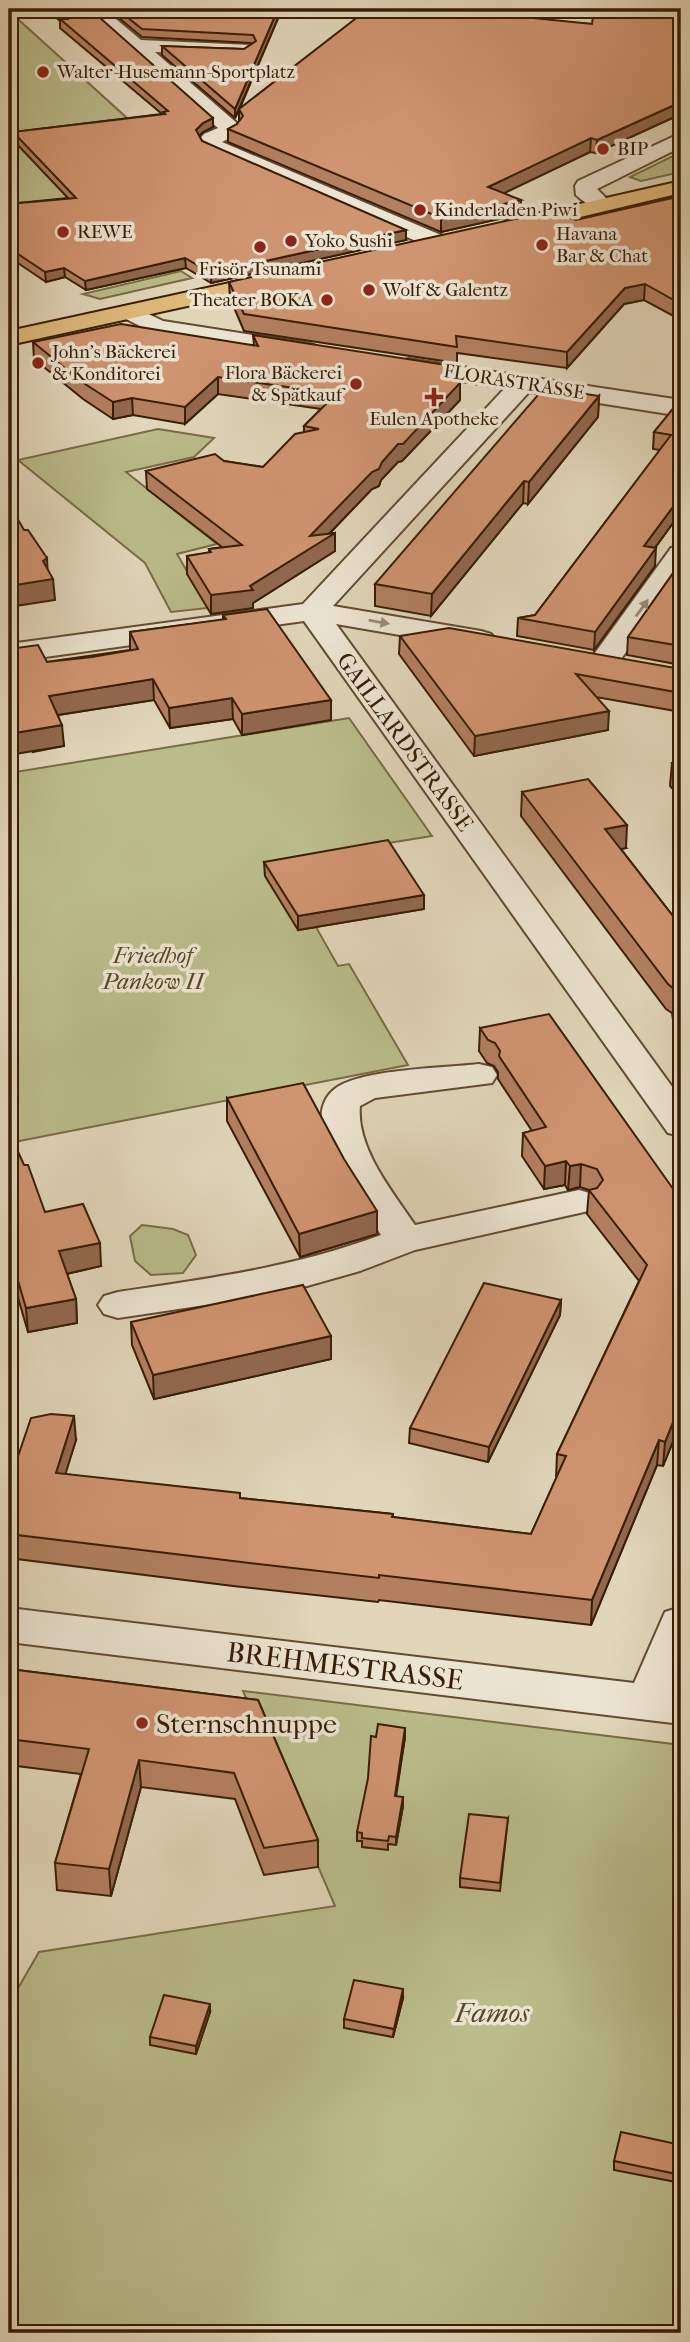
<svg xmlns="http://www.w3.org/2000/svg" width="690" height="2342" font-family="'IM FELL French Canon',serif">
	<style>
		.green { fill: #babc8a; stroke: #7a6c47; stroke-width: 2 }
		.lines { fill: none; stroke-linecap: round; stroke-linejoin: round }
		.minor-casing { stroke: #634b31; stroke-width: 4 }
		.major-casing { stroke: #391d04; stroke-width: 4 }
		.minor { fill: #ece4d2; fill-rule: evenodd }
		.major { fill: #e0bb7c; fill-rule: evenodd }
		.wall { fill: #b27f60; stroke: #391d04; stroke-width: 2 }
		.shaded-wall { fill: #91684e; stroke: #391d04; stroke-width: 2 }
		.building { fill: #cf9470; stroke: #391d04; stroke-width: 2 }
		.oneway { fill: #9b8a75 }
		.poi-dot { fill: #8f2418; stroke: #ece4d2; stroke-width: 2.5 }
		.labels { text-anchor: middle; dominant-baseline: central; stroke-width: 7; stroke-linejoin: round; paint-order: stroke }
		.far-poi-label { font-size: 19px; fill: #391d04; stroke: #ece4d2; text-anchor: start }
		.far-street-label { font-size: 19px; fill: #391d04; stroke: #ece4d2 }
		.street-label { font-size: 23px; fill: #391d04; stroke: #ece4d2 }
		.park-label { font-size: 23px; font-style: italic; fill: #594526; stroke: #ece4d2 }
		.near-street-label { font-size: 28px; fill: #391d04; stroke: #ece4d2 }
		.near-poi-label { font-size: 28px; fill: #391d04; stroke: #ece4d2; text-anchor: start }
		.near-park-label { font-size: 28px; font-style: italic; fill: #594526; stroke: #ece4d2 }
	</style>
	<rect width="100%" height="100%" fill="#e1d6b9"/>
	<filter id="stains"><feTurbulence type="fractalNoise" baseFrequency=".00286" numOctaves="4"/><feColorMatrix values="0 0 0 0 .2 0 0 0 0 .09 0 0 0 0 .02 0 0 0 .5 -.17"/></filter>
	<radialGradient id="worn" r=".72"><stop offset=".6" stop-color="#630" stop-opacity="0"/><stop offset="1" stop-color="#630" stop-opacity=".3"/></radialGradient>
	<g class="green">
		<polygon points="9,11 148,137 270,173 9,206"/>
		<polygon points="681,152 681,172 641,181 630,177"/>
		<polygon points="181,271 192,278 100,299 83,294"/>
		<polygon points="158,429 214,438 194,457 126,472 217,544 177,554 208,608 171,612 145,563 18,460"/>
		<polygon points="349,718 432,836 314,855 298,930 316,927 338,966 349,964 408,1065 9,1143 9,773"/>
		<polygon points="142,1225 173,1229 188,1235 196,1255 183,1273 151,1275 135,1261 130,1236"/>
		<polygon points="243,1691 681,1745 681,2333 9,2333 9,1987 17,1990 39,1952 335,1906"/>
	</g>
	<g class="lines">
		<defs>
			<g id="minor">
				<polygon points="84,9 104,9 141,40 251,45 254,49 244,55 155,52 238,124 241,128 236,135 222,142 448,238 451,243 448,248 432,248 203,148 198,141 204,134 218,128"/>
				<polygon points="681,133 681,147 597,189 613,205 610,210 594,210 576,195 575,186 578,181"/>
				<polygon points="130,305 163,321 305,343 314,345 317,350 314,355 305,357 156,334 122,317 118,312 122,307"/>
				<polygon points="409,359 681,400 681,416 529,392 333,606 481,631 491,634 496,640 491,646 481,649 336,624 681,1099 681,1136 668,1133 304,621 9,662 9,644 303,604 505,388 400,371 397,366 400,361"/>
				<polygon points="681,546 681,574 614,669 603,672 592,669 588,663 592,657 671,548"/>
				<path d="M479 1064 492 1067 497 1075 492 1083 375 1098 360 1106C356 1148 393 1192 415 1225L579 1190 593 1194 599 1202 593 1210 415 1250 360 1271 307 1286 232 1301 118 1318 104 1314 98 1305 104 1296 118 1292C211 1278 292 1268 381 1235 360 1200 329 1162 322 1120 320 1108 326 1095 336 1088 363 1069 444 1068 479 1064Z"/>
				<polygon points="681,1607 681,1724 9,1642 9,1608 634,1683 665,1612"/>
			</g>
			<g id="major">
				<polygon points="681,181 681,193 513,233 505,231 502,226 505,221"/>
				<polygon points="280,272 288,274 292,279 288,284 9,345 9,331"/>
			</g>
		</defs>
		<use href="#minor" class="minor-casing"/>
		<use href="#major" class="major-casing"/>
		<use href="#minor" class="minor"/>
		<use href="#major" class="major"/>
	</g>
	<g class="wall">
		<polygon points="46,9 90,9 213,127 203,132 199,136 202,141 406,240 211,283 186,268 86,290 65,277 46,282 9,257 9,204 68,198 14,141 13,132 162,114 60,28 60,21"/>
		<polygon points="108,9 282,9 240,108 439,13 592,24 627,9 681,9 681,114 596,153 590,152 503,193 521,214 441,232 228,142 228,129 237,124 239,121 239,110 235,118 162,55 162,46 244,49 253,43 142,37"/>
		<polygon points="681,196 681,320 644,300 624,304 567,368 457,353 457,363 244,331 230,298 229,282 576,220"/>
		<polygon points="253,335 460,383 460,400 402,461 398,462 381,480 379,486 372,489 330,533 335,533 335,551 253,603 253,608 211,614 187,574 187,556 209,553 209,549 222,547 147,489 146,471 224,461 263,467 304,432 304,426 321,409 218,394 185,424 133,415 113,419 83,399 34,359 33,342 254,345"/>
		<polygon points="599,396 598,417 528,504 523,503 431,616 375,606 375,584"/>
		<polygon points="681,401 681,512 655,548 655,566 594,650 517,636 518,618 535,615 660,450 653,449 654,432"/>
		<polygon points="681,562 681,665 627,655 628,637"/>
		<polygon points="223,615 331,700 331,720 242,735 233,719 170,728 154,700 58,715 64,746 33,752 47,662 130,650 130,632 223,620"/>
		<polygon points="400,636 681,669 681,712 596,697 608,730 474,756 399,654"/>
		<polygon points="681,761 681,798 670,786 672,763"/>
		<polygon points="522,792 626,848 621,849 680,925 681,925 681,1033 681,1025 673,1020 672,1013 666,1009 521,816"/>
		<polygon points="264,862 424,909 298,930 265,876"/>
		<polygon points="480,1028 681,1200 681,1422 663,1466 657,1465 591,1625 379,1600 378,1602 233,1586 9,1558 9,1464 15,1465 76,1440 65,1474 240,1498 393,1514 393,1517 531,1534 556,1479 557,1454 639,1281 587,1214 589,1190 580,1187 568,1190 565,1185 544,1189 522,1156 523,1133 532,1131 498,1079 498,1072 494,1066 487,1063 479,1051"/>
		<polygon points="227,1098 377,1234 300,1257 227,1121"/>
		<polygon points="9,1148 45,1212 101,1266 67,1274 76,1299 77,1323 28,1332 9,1267"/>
		<polygon points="561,1300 560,1315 488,1462 409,1443 410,1428"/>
		<polygon points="131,1322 331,1336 331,1359 154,1399 132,1345"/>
		<polygon points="9,1669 258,1700 318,1840 318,1867 264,1875 235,1799 141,1787 111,1896 57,1890 55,1863 81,1774 9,1765"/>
		<polygon points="405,1737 396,1797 403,1797 403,1806 396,1845 388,1844 388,1850 362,1847 362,1841 357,1841 357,1832"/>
		<polygon points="508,1818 500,1891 460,1887 460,1878"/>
		<polygon points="403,1998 393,2037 344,2028 344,2019"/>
		<polygon points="210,2012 196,2054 150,2045 150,2037"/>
		<polygon points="681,2145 681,2183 614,2170 614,2161"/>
		<polygon points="678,2194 681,2195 681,2259 677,2258"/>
	</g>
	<g class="shaded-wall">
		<polygon points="278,9 282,9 235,118 235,109"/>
		<polygon points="681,102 681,114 596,153 597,140"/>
		<polygon points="213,118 213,127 203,132 196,139 196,130 203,123"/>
		<polygon points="591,138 590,152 488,201 488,187"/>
		<polygon points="521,200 521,214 441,232 441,218"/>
		<polygon points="406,230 406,240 211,283 211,273"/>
		<polygon points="185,258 186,268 86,290 85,281"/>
		<polygon points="64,268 65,277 46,282 45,272"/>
		<polygon points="645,284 644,300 624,304 567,368 567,352 625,288"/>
		<polygon points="218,377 218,394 185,424 185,407"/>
		<polygon points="460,383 460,400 402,461 398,462 381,480 379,486 372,489 323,540 335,533 335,551 253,603 253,608 211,614 211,595 250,586 382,462 398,444"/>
		<polygon points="599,396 598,417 528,504 529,482"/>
		<polygon points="132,398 133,415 113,419 113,402"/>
		<polygon points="524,481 523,503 431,616 432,594"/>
		<polygon points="681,496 681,512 643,564 644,546"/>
		<polygon points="656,548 655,566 594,650 595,632"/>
		<polygon points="47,558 48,578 53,579 55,600 9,607 9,586"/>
		<polygon points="681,676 681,693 675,684"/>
		<polygon points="153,679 154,700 51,716 49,696"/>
		<polygon points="232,698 233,719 170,728 169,708"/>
		<polygon points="331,700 331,720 242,735 242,714"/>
		<polygon points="609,711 608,730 474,756 475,736"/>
		<polygon points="62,725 64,746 9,755 9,734"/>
		<polygon points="627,825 626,848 604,853 605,829"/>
		<polygon points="424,895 424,909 298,930 298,916"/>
		<polygon points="566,1161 565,1185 544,1189 545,1166"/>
		<polygon points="581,1164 580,1187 568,1190 570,1166"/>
		<polygon points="377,1211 377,1234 300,1257 299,1234"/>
		<polygon points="100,1243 101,1266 61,1275 59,1251"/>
		<polygon points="76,1299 77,1323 28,1332 26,1308"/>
		<polygon points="561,1300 560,1315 488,1462 489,1447"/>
		<polygon points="331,1336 331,1359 154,1399 153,1375"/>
		<polygon points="681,1403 681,1422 663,1466 665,1442"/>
		<polygon points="74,1416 76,1440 58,1498 56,1473"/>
		<polygon points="659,1440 657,1465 591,1625 592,1600"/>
		<polygon points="405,1728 405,1737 394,1805 395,1796"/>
		<polygon points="139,1760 141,1787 111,1896 109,1869"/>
		<polygon points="403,1797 403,1806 396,1845 396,1837"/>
		<polygon points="403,1989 403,1998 393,2037 394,2029"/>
		<polygon points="210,2004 210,2012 196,2054 196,2046"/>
	</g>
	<g class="building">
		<polygon points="55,9 90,9 213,118 203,123 196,130 202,141 406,230 211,273 185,258 85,281 64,268 45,272 9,248 9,204 76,198 13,132 165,114 163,112 168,111 60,19 67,19"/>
		<polygon points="117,9 278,9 235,109 162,46 244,49 256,41 253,35 142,29"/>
		<polygon points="368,9 403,9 439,13 444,9 592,24 594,9 681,9 681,102 597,140 591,138 488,187 521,200 441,218 228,129 237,124 243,116 239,109"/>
		<polygon points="681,196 681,304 645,284 625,288 567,352 456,336 457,347 244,314 229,282 551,211 576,220"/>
		<polygon points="121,324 258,346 253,335 459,367 460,383 403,444 398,444 382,462 379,469 372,472 310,536 335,533 250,586 253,590 211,595 187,556 211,552 209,549 242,545 146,471 215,454 224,461 263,467 295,434 319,429 304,426 336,394 218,377 185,407 132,398 113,402 82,382 33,342"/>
		<polygon points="544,388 599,396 529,482 524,481 432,594 375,584"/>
		<polygon points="679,401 681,401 681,496 644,546 656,548 595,632 518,618 535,615 671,435 654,432"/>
		<polygon points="9,504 24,530 28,530 47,558 43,561 53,579 9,586"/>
		<polygon points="681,562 681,646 628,637"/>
		<polygon points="267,609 331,700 242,714 232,698 169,708 153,679 49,696 62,725 9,734 9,649 38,645 47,662 92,657 138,649 130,632 226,619 223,615"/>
		<polygon points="449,628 681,669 681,676 675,684 681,691 681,693 576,674 609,711 475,736 400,636"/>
		<polygon points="681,761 681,773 672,763"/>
		<polygon points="588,779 627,825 605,829 680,925 681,925 681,999 675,995 674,989 668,984 522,792"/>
		<polygon points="388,840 424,895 298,916 264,862"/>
		<polygon points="549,1014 681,1200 681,1403 665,1442 659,1440 592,1600 379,1575 379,1578 233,1561 9,1534 9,1464 15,1465 31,1418 51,1414 74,1416 56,1473 240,1493 240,1498 393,1514 392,1517 531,1534 566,1456 557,1454 647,1265 589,1190 597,1188 603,1180 597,1169 581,1164 570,1166 566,1161 545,1166 523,1133 546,1127 499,1056 500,1051 495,1043 488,1040 480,1028"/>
		<polygon points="303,1083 344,1159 377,1211 299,1234 227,1098"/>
		<polygon points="16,1147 24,1165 28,1165 45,1212 83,1204 100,1243 59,1251 76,1299 26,1308 9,1250 9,1148"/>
		<polygon points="484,1283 561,1300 489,1447 410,1428"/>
		<polygon points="303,1285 331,1336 153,1375 131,1322"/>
		<polygon points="9,1669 258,1700 318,1840 264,1848 234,1773 139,1760 109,1869 55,1863 89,1749 9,1739"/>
		<polygon points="378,1724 405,1728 395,1796 403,1797 396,1837 389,1836 388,1841 362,1838 362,1833 357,1832 368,1778 371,1736 376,1737"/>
		<polygon points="469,1814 508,1818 500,1883 460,1878"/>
		<polygon points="354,1980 403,1989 394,2029 344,2019"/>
		<polygon points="164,1995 210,2004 196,2046 150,2037"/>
		<polygon points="621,2132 681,2145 681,2175 614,2161"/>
		<polygon points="678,2194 681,2195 681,2250 678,2250"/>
	</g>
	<defs><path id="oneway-solid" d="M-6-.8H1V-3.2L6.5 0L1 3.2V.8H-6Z" transform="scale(1.75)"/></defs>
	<g class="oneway">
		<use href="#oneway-solid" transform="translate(642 608) rotate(-54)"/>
		<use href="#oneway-solid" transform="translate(379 622) rotate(10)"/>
	</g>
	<g class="poi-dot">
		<circle cx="43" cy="72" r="7"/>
		<circle cx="603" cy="149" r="7"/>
		<circle cx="420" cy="210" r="7"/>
		<circle cx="63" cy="232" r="7"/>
		<circle cx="291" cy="241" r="7"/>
		<circle cx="542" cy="245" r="7"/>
		<circle cx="260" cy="247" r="7"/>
		<circle cx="369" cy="290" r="7"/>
		<circle cx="327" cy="300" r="7"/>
		<circle cx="38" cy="363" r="7"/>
		<circle cx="356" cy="384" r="7"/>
		<path d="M430.5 386.5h7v7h7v7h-7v7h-7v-7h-7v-7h7z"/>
		<circle cx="142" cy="1723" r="7"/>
	</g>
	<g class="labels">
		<g class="far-poi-label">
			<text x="57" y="72">Walter-Husemann-Sportplatz</text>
			<text x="617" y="149">BIP</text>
			<text x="434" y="210">Kinderladen Piwi</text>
			<text x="77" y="232">REWE</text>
			<text x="556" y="234">Havana<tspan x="556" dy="22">Bar &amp; Chat</tspan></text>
			<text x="305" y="241">Yoko Sushi</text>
			<text x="260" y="269" text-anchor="middle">Frisör Tsunami</text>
			<text x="383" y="290">Wolf &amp; Galentz</text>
			<text x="313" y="300" text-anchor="end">Theater BOKA</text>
			<text x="52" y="352">John's Bäckerei<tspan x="52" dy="22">&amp; Konditorei</tspan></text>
			<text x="342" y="373" text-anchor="end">Flora Bäckerei<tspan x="342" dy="22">&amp; Spätkauf</tspan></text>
			<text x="434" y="419" text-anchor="middle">Eulen Apotheke</text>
		</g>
		<g class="far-street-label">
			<text transform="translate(514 382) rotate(9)">FLORASTRASSE</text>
		</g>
		<g class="street-label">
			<text transform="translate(405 742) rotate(54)">GAILLARDSTRASSE</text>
		</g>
		<g class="park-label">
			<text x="153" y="955">Friedhof<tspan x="153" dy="26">Pankow II</tspan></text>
		</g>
		<g class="near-street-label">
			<text transform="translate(345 1666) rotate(7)">BREHMESTRASSE</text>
		</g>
		<g class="near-poi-label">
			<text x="156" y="1723">Sternschnuppe</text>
		</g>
		<g class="near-park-label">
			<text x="492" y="2012">Famos</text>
		</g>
	</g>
	<rect width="690" height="2342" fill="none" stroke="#e1d6b9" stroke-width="35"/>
	<rect x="10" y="10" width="669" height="2321" fill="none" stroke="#391d04" stroke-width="3.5"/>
	<rect x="18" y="18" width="655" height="2307" fill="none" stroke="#391d04" stroke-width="2"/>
	<rect width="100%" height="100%" filter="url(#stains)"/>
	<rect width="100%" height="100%" fill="url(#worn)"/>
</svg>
